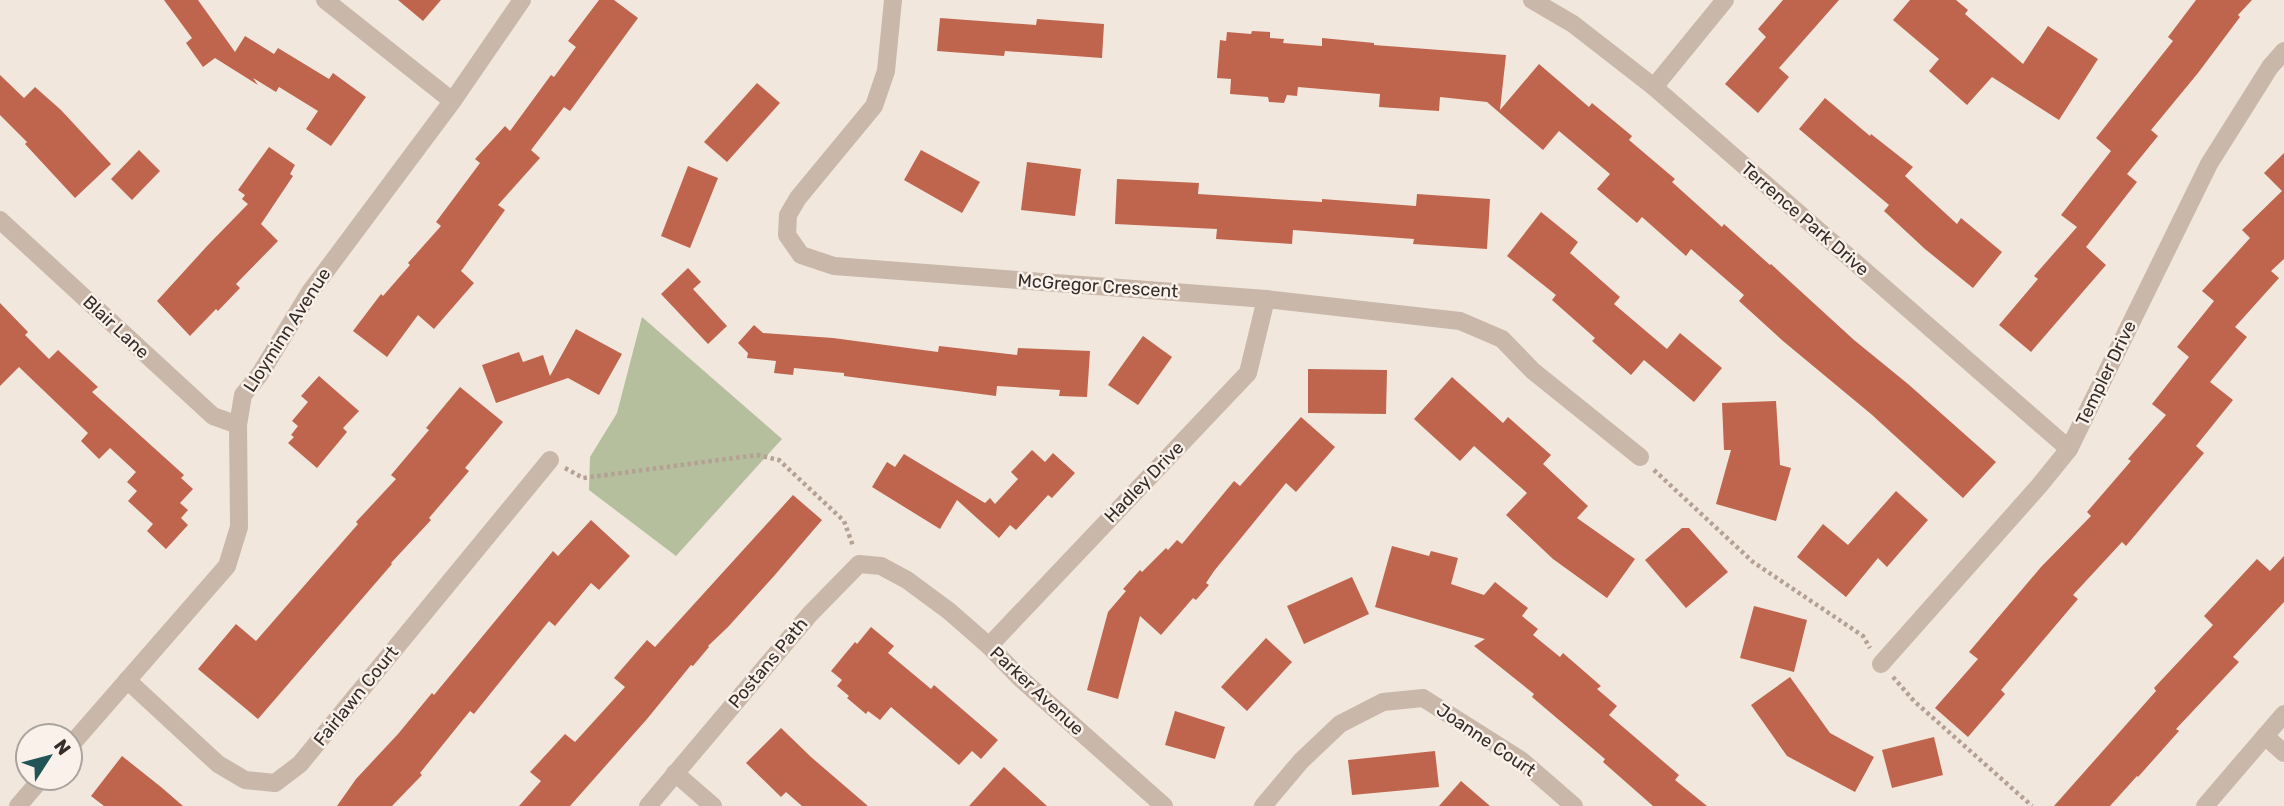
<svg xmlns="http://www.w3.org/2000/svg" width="2284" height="806" font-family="Rubik,sans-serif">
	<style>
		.green { fill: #b5bf9e }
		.building { fill: #bf654d }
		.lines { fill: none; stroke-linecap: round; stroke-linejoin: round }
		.path { stroke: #b4a194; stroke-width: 4.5; stroke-dasharray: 3.5 3.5; stroke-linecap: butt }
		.minor { stroke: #c9b7aa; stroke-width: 18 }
		.labels { text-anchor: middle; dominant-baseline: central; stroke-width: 5; stroke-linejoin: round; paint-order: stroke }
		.street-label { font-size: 18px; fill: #362d29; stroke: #f9f1ea }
	</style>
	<rect width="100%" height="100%" fill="#f1e7dd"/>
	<polygon class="green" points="642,317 782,439 676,556 589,490 590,457 617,413"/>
	<g class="building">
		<polygon points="164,0 198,0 235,52 245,36 274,54 278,48 329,79 333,73 366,97 331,146 306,129 318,111 279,87 276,92 253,78 258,85 215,58 203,67 186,43 192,38"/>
		<polygon points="398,0 441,0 423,21"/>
		<polygon points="599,0 614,0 638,18 570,111 564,107 531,150 540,158 498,205 505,210 461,271 474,283 434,329 418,315 387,357 353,331 381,294 383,296 410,265 408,263 441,226 436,222 480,163 475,159 505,126 510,131 551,75 554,77 576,47 568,41"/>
		<polygon points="1783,0 1839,0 1779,68 1789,77 1758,113 1725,84 1766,37 1758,29"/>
		<polygon points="1910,0 1956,0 1968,10 1965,14 2023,64 2048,26 2098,59 2059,120 1992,77 1967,105 1929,71 1939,59 1893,20"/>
		<polygon points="2196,0 2252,0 2238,15 2240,17 2198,73 2151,130 2158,136 2127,174 2137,182 2086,247 2106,265 2031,352 1999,325 2038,279 2034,276 2077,227 2061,215 2111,151 2096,138 2173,41 2168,37"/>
		<polygon points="940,18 1036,25 1037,19 1104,24 1102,58 1005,51 1004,56 937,51"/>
		<polygon points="1252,31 1270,32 1270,38 1284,39 1283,43 1322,46 1322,38 1374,43 1374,45 1506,55 1500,110 1539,64 1589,107 1592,103 1632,136 1629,140 1675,179 1672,182 1722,227 1724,224 1770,265 1771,264 1854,340 1908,384 1996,462 1963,498 1871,414 1783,341 1739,301 1744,295 1691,249 1686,256 1642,217 1637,223 1597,189 1610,174 1559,131 1543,150 1487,102 1440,97 1439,111 1379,107 1380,94 1298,87 1297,96 1287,95 1284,103 1269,102 1268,97 1230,94 1231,79 1217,78 1220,40 1226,41 1227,32 1251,34"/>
		<polygon points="0,75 24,98 35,87 61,110 111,164 75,198 25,144 27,142 0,115"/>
		<polygon points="757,83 780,103 727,162 704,142"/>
		<polygon points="1825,98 1870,136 1871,134 1913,167 1905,176 1957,224 1961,218 2002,252 1973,288 1925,249 1884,211 1889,205 1799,129"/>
		<polygon points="269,147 295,165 290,174 293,176 261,224 278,241 236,284 240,288 218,311 216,309 190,336 157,301 208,245 248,204 242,199 245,195 238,190"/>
		<polygon points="139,150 160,171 132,200 111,179"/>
		<polygon points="921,150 980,182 962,213 904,180"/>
		<polygon points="2284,153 2284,259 2271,271 2279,278 2235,327 2247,337 2210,382 2233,400 2196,446 2204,453 2126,546 2122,542 2073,595 2078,599 2001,690 2005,694 1968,737 1935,708 1978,659 1969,652 2041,567 2091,516 2087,512 2131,461 2128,459 2166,415 2152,404 2189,357 2177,347 2214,301 2202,291 2250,238 2242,230 2282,191 2264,173"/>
		<polygon points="1027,162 1081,169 1075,216 1021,210"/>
		<polygon points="688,166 718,178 690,248 661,236"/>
		<polygon points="1117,179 1199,183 1198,194 1322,202 1322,199 1416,206 1417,194 1490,199 1487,249 1413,244 1414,239 1293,230 1292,244 1216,239 1217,229 1115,224"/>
		<polygon points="1541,212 1578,242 1570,253 1620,297 1614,304 1667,349 1680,333 1722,368 1694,402 1644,360 1631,375 1592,341 1595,338 1552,300 1556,295 1507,256"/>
		<polygon points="688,268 701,282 693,289 727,326 708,344 661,294"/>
		<polygon points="0,303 28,332 25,335 49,359 58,350 98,387 92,392 184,475 181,478 193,489 180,503 188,510 181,518 188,525 166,549 147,531 153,524 128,501 137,491 127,482 136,472 110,448 99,459 81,441 88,433 19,367 0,386"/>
		<polygon points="754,325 763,333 833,338 938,352 939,346 1017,355 1018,348 1090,351 1087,397 1059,396 1060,390 997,386 996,396 844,376 844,373 794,368 793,375 774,373 776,361 747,358 748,353 738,343"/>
		<polygon points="576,329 622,354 599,395 568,378 496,403 482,365 519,352 523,362 543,355 550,376"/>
		<polygon points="1143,336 1172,357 1138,405 1108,385"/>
		<polygon points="1308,369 1387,370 1386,414 1308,413"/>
		<polygon points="319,376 359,411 343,428 347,432 317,468 288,443 294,437 291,435 298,426 292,421 308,402 301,396"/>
		<polygon points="1452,377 1503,423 1508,417 1551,455 1543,464 1588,506 1577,518 1635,559 1607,598 1553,559 1506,515 1527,493 1474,446 1460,461 1414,419"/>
		<polygon points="460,387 503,422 465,468 469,471 429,518 431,520 391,563 392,564 258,719 198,669 236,624 256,641 358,524 356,522 396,479 391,475 429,430 426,428"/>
		<polygon points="1776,401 1780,465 1791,468 1776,521 1716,504 1731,450 1724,450 1722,403"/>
		<polygon points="1301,417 1335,447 1296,492 1286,483 1214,571 1206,583 1209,585 1196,600 1193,598 1161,635 1140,616 1118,699 1087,690 1108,612 1126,591 1123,589 1140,570 1142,572 1166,548 1168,550 1177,540 1182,544 1234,481 1240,486"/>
		<polygon points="1032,450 1045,462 1053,453 1075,473 1052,498 1048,495 1016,530 1010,525 999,538 957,500 940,529 872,487 887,462 895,467 904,454 985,503 990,498 995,504 1018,479 1011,472"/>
		<polygon points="1896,491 1928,520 1887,567 1878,558 1846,597 1797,557 1823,524 1848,545"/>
		<polygon points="793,495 822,520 774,576 728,627 708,646 709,647 693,666 691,665 647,719 570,806 519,806 541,781 530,772 565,734 575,742 625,687 614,678 647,640 655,647"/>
		<polygon points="591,520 630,556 599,590 591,583 555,626 549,621 474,714 470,711 420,773 422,775 392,806 337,806 356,779 398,734 432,693 434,695 553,551 558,556"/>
		<polygon points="1682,528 1689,528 1728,572 1686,608 1645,560"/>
		<polygon points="1392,546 1429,556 1431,551 1458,558 1451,584 1484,595 1495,582 1528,608 1522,616 1538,629 1533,635 1560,657 1563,653 1601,686 1597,689 1617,706 1609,715 1679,775 1675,780 1707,806 1653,806 1603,762 1605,759 1532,697 1534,694 1474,646 1485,639 1375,607"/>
		<polygon points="2284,556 2284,602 2233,657 2239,662 2176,729 2179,731 2138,777 2137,776 2110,806 2054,806 2156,691 2154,688 2213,625 2204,616 2257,559 2270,571"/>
		<polygon points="1352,577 1369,614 1304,644 1287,606"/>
		<polygon points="1754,606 1807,620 1794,672 1740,658"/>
		<polygon points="871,627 894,646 888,653 931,689 934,685 998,740 981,759 972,751 959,765 891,707 880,720 868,711 866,714 847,698 849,696 837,686 842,680 831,671 855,642 857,644"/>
		<polygon points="1266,638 1292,662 1247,711 1221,687"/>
		<polygon points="1790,677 1830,733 1874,757 1855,792 1787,756 1751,705"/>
		<polygon points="1175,711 1225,727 1215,759 1165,745"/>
		<polygon points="781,728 811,757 868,806 802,806 786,792 781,797 746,763"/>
		<polygon points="1934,737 1943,775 1892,788 1882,750"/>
		<polygon points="1435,751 1439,787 1352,795 1348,760"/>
		<polygon points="122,756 161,787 183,806 104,806 91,796"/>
		<polygon points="1004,767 1047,806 969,806"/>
		<polygon points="1461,781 1490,806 1439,806"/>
	</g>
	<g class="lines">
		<g class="path">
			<polyline points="565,468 583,478 757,455 779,460 844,521 853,546"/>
			<polyline points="1654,470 1753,562 1863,636 1870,648"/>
			<polyline points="1893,677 1914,701 2032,806"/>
		</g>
		<g class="minor">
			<polyline points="325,0 451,100"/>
			<polyline points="893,0 886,71 874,106 798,198 788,215 787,235 801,255 834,266 1266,299 1460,321 1502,339 1533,371 1640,457"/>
			<polyline points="1532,0 1573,24 1654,87 2069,449"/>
			<polyline points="1654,87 1725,0"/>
			<polyline points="0,220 213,416 238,425"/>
			<polyline points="989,646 1248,373 1266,299"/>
			<polyline points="1881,664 2039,486 2069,449 2209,164 2270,67 2284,51"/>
			<polyline points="127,680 218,764 245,780 275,783 300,764 550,460"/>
			<polyline points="2265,736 2284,753"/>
			<polyline points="70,746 227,566 239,527 238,425 243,395 260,374 310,292 454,99 522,0"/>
			<polyline points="675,773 713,806"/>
			<polyline points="18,806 42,778"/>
			<polyline points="648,806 810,614 859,564 881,566 907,580 949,611 989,646 1020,678 1164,806"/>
			<polyline points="1263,806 1301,761 1340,724 1383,702 1423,698 1521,760 1574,806"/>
			<polyline points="2205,806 2284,714"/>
		</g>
	</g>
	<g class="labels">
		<g class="street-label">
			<text transform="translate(1805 219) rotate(41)">Terrence Park Drive</text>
			<text transform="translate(1098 286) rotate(4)">McGregor Crescent</text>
			<text transform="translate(116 327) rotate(43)">Blair Lane</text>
			<text transform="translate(287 330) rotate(-57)">Lloyminn Avenue</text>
			<text transform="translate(2106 373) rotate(-64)">Templer Drive</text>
			<text transform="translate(1144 482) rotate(-46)">Hadley Drive</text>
			<text transform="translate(768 663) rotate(-50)">Postans Path</text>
			<text transform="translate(1037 691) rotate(43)">Parker Avenue</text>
			<text transform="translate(356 696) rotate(-51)">Fairlawn Court</text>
			<text transform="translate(1486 740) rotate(34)">Joanne Court</text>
		</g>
	</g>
	<g transform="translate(49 757) rotate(54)"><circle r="33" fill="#f9f1ea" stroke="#aba39d" stroke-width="2"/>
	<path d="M0-5L12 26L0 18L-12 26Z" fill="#215456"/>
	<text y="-10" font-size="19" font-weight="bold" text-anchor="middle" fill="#362d29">N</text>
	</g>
</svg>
